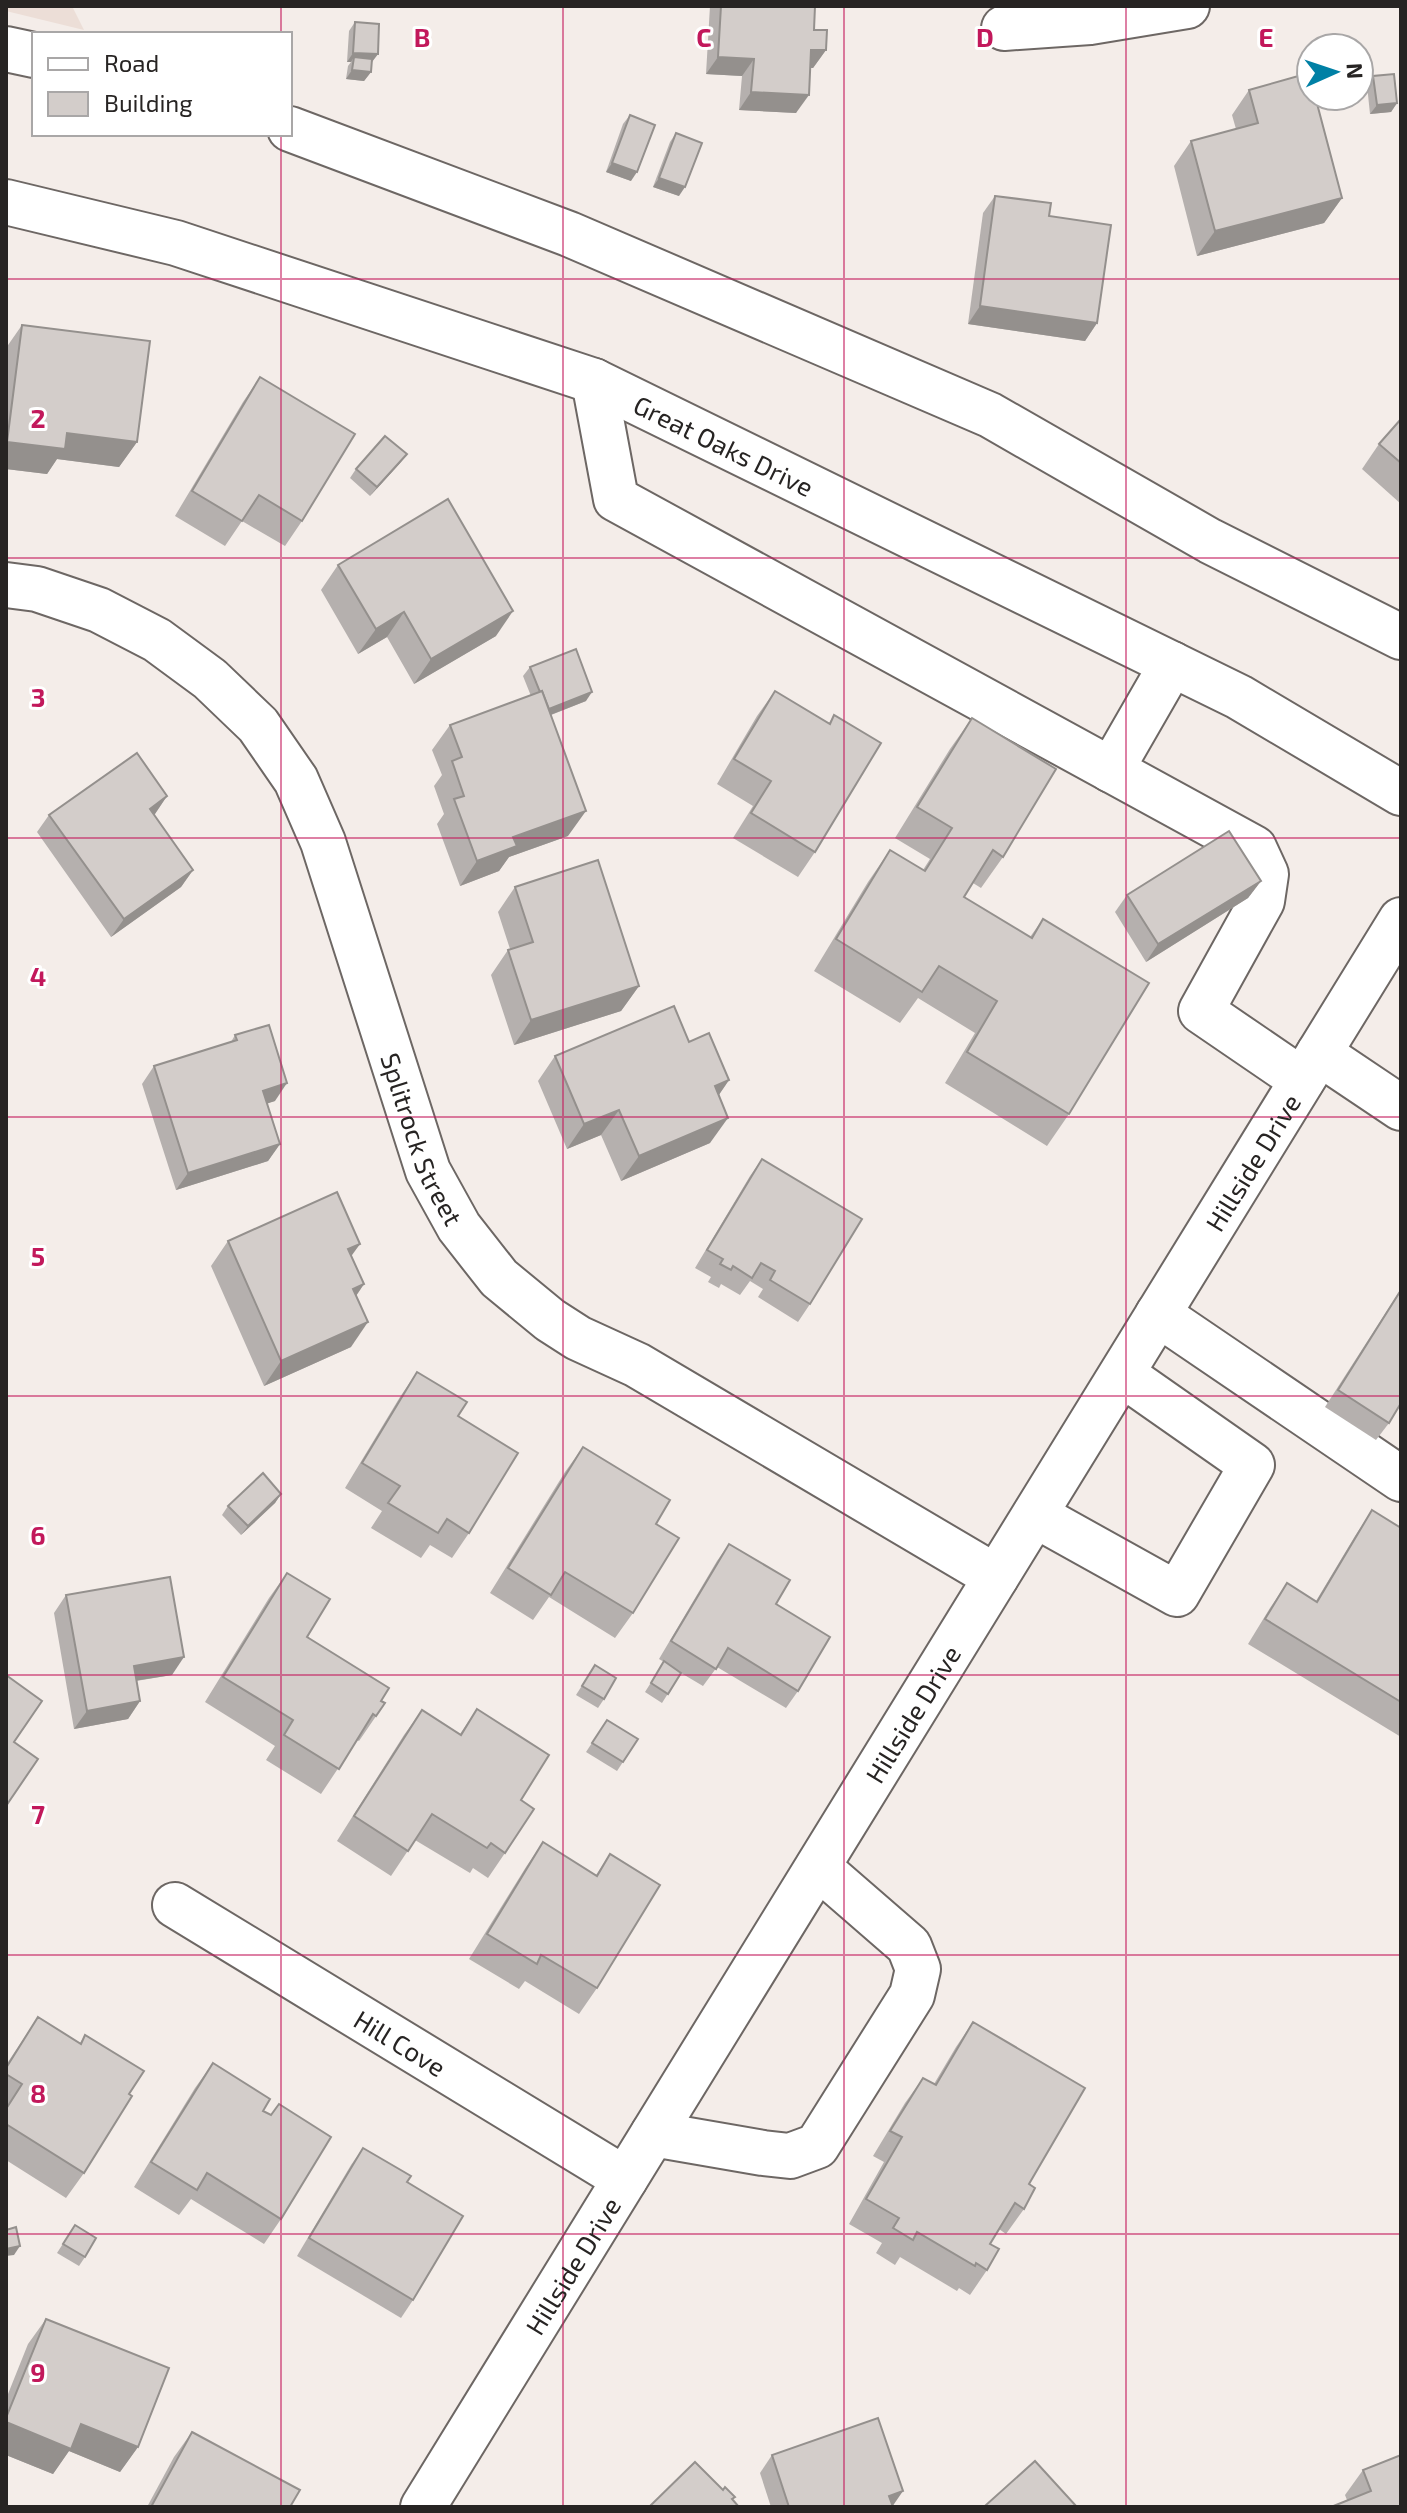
<svg xmlns="http://www.w3.org/2000/svg" width="1407" height="2513" font-family="'Exo 2',sans-serif">
	<style>
		.built { fill: #ecded7 }
		.lines { fill: none; stroke-linecap: round; stroke-linejoin: round }
		.minor-casing { stroke: #6d6764; stroke-width: 48 }
		.minor { stroke: #fff; stroke-width: 44 }
		.wall { fill: #b5b0ae }
		.shaded-wall { fill: #94908d }
		.building { fill: #d3cdca; stroke: #94908d; stroke-width: 2 }
		.grid { fill: none; stroke: #c2185b; stroke-width: 2; stroke-opacity: 0.55 }
		.labels { text-anchor: middle; dominant-baseline: central; stroke-width: 6; stroke-linejoin: round; paint-order: stroke }
		.street-label { font-size: 26px; fill: #272423; stroke: #fff }
		.grid-label { font-size: 26px; text-anchor: middle; font-weight: bold; fill: #c2185b; stroke: #fff; stroke-width: 6; stroke-linejoin: round; paint-order: stroke }
	</style>
	<rect width="100%" height="100%" fill="#f4ede9"/>
	<polygon class="built" points="6,6 72,6 84,30 6,11"/>
	<g class="lines">
		<defs>
			<g id="minor">
				<polyline points="1004,28 1090,22 1187,6"/>
				<polyline points="6,49 34,55"/>
				<polyline points="290,129 569,234 990,415 1210,541 1401,637"/>
				<path id="s1" d="M6 202 176 243 594 381 1239 697 1401 793"/>
				<polyline points="594,381 616,499 1254,848 1266,874 1262,901 1201,1011 1302,1080"/>
				<path id="s2" d="M6 585 37 589 99 610 157 640 210 679 258 725 296 780 323 842 428 1171 459 1227 499 1278 550 1320 578 1338 637 1365 996 1577"/>
				<polyline points="1111,770 1172,664"/>
				<polyline points="1319,1053 1401,1108"/>
				<polyline points="1158,1314 1401,1479"/>
				<polyline points="1035,1515 1177,1594 1252,1465 1122,1374"/>
				<path id="s3" d="M175 1905 625 2179"/>
				<polyline points="653,2134 763,2153 790,2156 817,2146 912,1995 918,1969 909,1946 818,1867"/>
				<path id="s4" d="M423 2507 1401 920"/>
			</g>
		</defs>
		<use href="#minor" class="minor-casing"/>
		<use href="#minor" class="minor"/>
	</g>
	<g class="wall">
		<polygon points="710,6 815,6 814,30 826,50 813,68 810,68 796,113 739,110 742,76 706,74"/>
		<polygon points="355,22 378,54 372,62 371,72 364,81 346,79 348,66 351,62 347,62 349,31"/>
		<polygon points="1373,76 1397,103 1391,112 1370,114 1367,85"/>
		<polygon points="1249,90 1342,198 1324,223 1197,256 1174,166 1191,141 1236,129 1232,115"/>
		<polygon points="630,115 631,181 606,172 623,124"/>
		<polygon points="676,133 679,196 653,187 670,142"/>
		<polygon points="995,196 1049,216 1097,323 1085,341 968,324 983,213"/>
		<polygon points="22,325 137,442 119,467 57,459 47,474 6,469 6,348"/>
		<polygon points="260,377 302,521 285,546 242,521 225,546 175,516 243,402"/>
		<polygon points="1401,419 1401,504 1362,469 1379,444"/>
		<polygon points="400,463 370,496 350,478 356,469"/>
		<polygon points="338,565 496,636 414,684 387,637 358,654 321,590"/>
		<polygon points="530,667 586,701 551,715 568,836 509,857 499,871 460,886 437,824 444,814 434,786 442,775 432,750 450,725 531,696 523,676"/>
		<polygon points="775,691 829,723 834,715 815,852 798,877 733,838 753,806 717,784 757,716"/>
		<polygon points="972,718 1003,857 981,888 973,883 964,897 1030,937 1043,919 1069,1114 1047,1146 945,1083 975,1033 918,998 900,1023 814,971 868,882 890,850 923,870 930,859 895,838 950,749"/>
		<polygon points="167,796 154,815 193,870 181,887 111,937 37,832 49,815"/>
		<polygon points="1261,881 1248,898 1146,962 1115,912 1127,895"/>
		<polygon points="515,887 639,986 621,1011 514,1045 491,975 508,950 510,949 498,912"/>
		<polygon points="235,1035 275,1101 267,1103 280,1144 268,1161 176,1190 142,1084 154,1066 231,1042"/>
		<polygon points="689,1042 729,1080 718,1096 710,1143 621,1181 601,1135 567,1149 538,1081 555,1056"/>
		<polygon points="762,1159 810,1304 798,1322 758,1297 763,1289 750,1281 740,1295 721,1284 719,1288 708,1282 711,1277 695,1268 750,1176"/>
		<polygon points="228,1241 360,1244 351,1255 364,1284 356,1296 351,1347 264,1386 211,1266"/>
		<polygon points="1401,1289 1389,1423 1376,1440 1325,1407"/>
		<polygon points="417,1372 458,1416 469,1533 452,1558 430,1545 421,1558 371,1528 382,1511 345,1488 400,1397"/>
		<polygon points="583,1447 656,1524 633,1613 615,1638 549,1597 533,1620 490,1593 565,1472"/>
		<polygon points="281,1494 275,1503 241,1535 222,1515 228,1506"/>
		<polygon points="1372,1510 1401,1528 1401,1737 1248,1644 1270,1608 1287,1583 1316,1601 1355,1536"/>
		<polygon points="729,1544 776,1604 798,1691 786,1708 717,1667 703,1686 681,1673 662,1703 645,1692 664,1662 659,1659 717,1561"/>
		<polygon points="287,1573 307,1637 385,1703 359,1741 357,1740 321,1794 266,1760 275,1746 205,1702 269,1598"/>
		<polygon points="66,1595 172,1675 136,1681 140,1701 128,1719 74,1729 54,1613"/>
		<polygon points="595,1665 604,1699 598,1708 576,1695"/>
		<polygon points="477,1709 521,1800 505,1853 488,1878 473,1868 470,1873 415,1840 391,1876 337,1841 404,1735 422,1710 460,1734"/>
		<polygon points="607,1720 638,1739 617,1771 586,1752"/>
		<polygon points="543,1842 596,1875 610,1854 597,1988 579,2014 525,1981 519,1989 469,1959 526,1867"/>
		<polygon points="38,2017 80,2043 85,2035 129,2094 84,2173 66,2198 6,2160 6,2065"/>
		<polygon points="973,2022 1029,2184 1024,2209 1006,2234 999,2229 990,2244 987,2270 970,2295 959,2288 957,2291 900,2257 895,2265 876,2253 882,2243 849,2224 884,2162 873,2156 905,2103 923,2078 934,2084 956,2047"/>
		<polygon points="213,2063 263,2111 271,2115 279,2104 281,2219 264,2244 191,2199 179,2215 134,2187 195,2088"/>
		<polygon points="363,2148 407,2182 413,2300 401,2318 297,2256 351,2165"/>
		<polygon points="75,2225 85,2257 79,2266 57,2253"/>
		<polygon points="46,2319 138,2447 120,2472 69,2451 53,2474 6,2455 6,2399 28,2344"/>
		<polygon points="192,2432 290,2507 147,2507 174,2457"/>
		<polygon points="772,2455 893,2506 893,2507 771,2507 760,2473"/>
		<polygon points="1363,2470 1401,2507 1347,2500 1345,2495"/>
	</g>
	<g class="shaded-wall">
		<polygon points="811,50 826,50 813,68 798,67"/>
		<polygon points="353,53 378,54 371,63 354,57 351,62 347,62"/>
		<polygon points="718,57 754,59 742,76 706,74"/>
		<polygon points="352,70 371,72 364,81 346,79"/>
		<polygon points="751,92 809,95 796,113 739,110"/>
		<polygon points="1397,103 1391,112 1370,114 1377,105"/>
		<polygon points="612,163 637,172 631,181 606,172"/>
		<polygon points="659,178 685,187 679,196 653,187"/>
		<polygon points="1342,198 1324,223 1197,256 1215,231"/>
		<polygon points="980,306 1097,323 1085,341 968,324"/>
		<polygon points="67,433 137,442 119,467 57,459 47,474 6,469 6,443 7,442"/>
		<polygon points="407,454 400,463 370,496 377,487"/>
		<polygon points="513,611 496,636 414,684 431,659"/>
		<polygon points="404,612 387,637 358,654 376,629"/>
		<polygon points="592,692 586,701 540,719 546,710"/>
		<polygon points="167,796 155,814 137,826 150,809"/>
		<polygon points="586,811 568,836 509,857 499,871 460,886 477,861 513,837"/>
		<polygon points="193,870 181,887 111,937 124,919"/>
		<polygon points="1261,881 1248,898 1146,962 1158,944"/>
		<polygon points="639,986 621,1011 514,1045 531,1020"/>
		<polygon points="729,1080 712,1105 715,1086"/>
		<polygon points="287,1083 275,1101 251,1109 263,1091"/>
		<polygon points="619,1110 601,1135 567,1149 584,1124"/>
		<polygon points="728,1118 710,1143 621,1181 639,1156"/>
		<polygon points="280,1144 268,1161 176,1190 188,1173"/>
		<polygon points="360,1244 342,1269 348,1249"/>
		<polygon points="364,1284 347,1309 353,1289"/>
		<polygon points="368,1322 351,1347 264,1386 281,1361"/>
		<polygon points="281,1494 275,1503 241,1535 248,1526"/>
		<polygon points="184,1657 172,1675 121,1683 134,1666"/>
		<polygon points="140,1701 128,1719 74,1729 87,1711"/>
		<polygon points="20,2246 14,2255 6,2256 6,2249"/>
		<polygon points="6,2422 81,2424 138,2447 120,2472 69,2451 53,2474 6,2455"/>
		<polygon points="903,2491 892,2507 889,2496"/>
	</g>
	<g class="building">
		<polygon points="721,6 815,6 814,30 827,30 826,50 811,50 809,95 751,92 754,59 718,57"/>
		<polygon points="355,22 379,24 378,54 353,53"/>
		<polygon points="354,57 372,59 371,72 352,70"/>
		<polygon points="1309,73 1311,79 1311,96 1315,96 1342,198 1215,231 1191,141 1258,123 1249,90"/>
		<polygon points="1394,74 1397,103 1377,105 1373,76"/>
		<polygon points="630,115 655,125 637,172 612,163"/>
		<polygon points="676,133 702,143 685,187 659,178"/>
		<polygon points="995,196 1051,203 1049,216 1111,225 1097,323 980,306"/>
		<polygon points="22,325 150,341 137,442 67,433 65,449 7,442"/>
		<polygon points="260,377 355,434 302,521 259,495 242,521 192,491"/>
		<polygon points="1401,419 1401,463 1379,444"/>
		<polygon points="385,436 407,454 377,487 356,469"/>
		<polygon points="448,499 513,611 431,659 404,612 376,629 338,565"/>
		<polygon points="576,649 592,692 549,709 542,691 540,692 530,667"/>
		<polygon points="542,691 586,811 513,837 517,846 477,861 454,799 464,796 452,761 462,757 450,725"/>
		<polygon points="775,691 830,724 834,715 881,743 815,852 751,813 771,781 734,759"/>
		<polygon points="972,718 1056,769 1003,857 993,850 964,897 1032,938 1043,919 1149,983 1069,1114 967,1052 997,1001 939,966 922,992 836,939 890,850 925,871 952,828 917,807"/>
		<polygon points="137,753 167,796 150,809 193,870 124,919 49,815"/>
		<polygon points="1229,831 1261,881 1158,944 1127,895"/>
		<polygon points="598,860 639,986 531,1020 508,950 533,942 515,887"/>
		<polygon points="674,1006 689,1042 709,1033 729,1080 715,1086 728,1118 639,1156 619,1110 584,1124 555,1056"/>
		<polygon points="269,1025 287,1083 263,1091 280,1144 188,1173 154,1066 237,1040 235,1035"/>
		<polygon points="762,1159 862,1219 810,1304 770,1280 775,1271 761,1263 752,1278 733,1266 731,1270 720,1264 723,1259 707,1250"/>
		<polygon points="337,1192 360,1244 348,1249 364,1284 353,1289 368,1322 281,1361 228,1241"/>
		<polygon points="1401,1290 1401,1403 1389,1423 1338,1390"/>
		<polygon points="417,1372 467,1402 458,1416 518,1453 469,1533 447,1519 438,1533 388,1503 400,1486 362,1463"/>
		<polygon points="583,1447 670,1500 656,1524 679,1538 633,1613 565,1572 551,1595 508,1568"/>
		<polygon points="263,1473 281,1494 248,1526 228,1506"/>
		<polygon points="1372,1510 1401,1528 1401,1702 1265,1619 1287,1583 1317,1602"/>
		<polygon points="729,1544 790,1580 776,1604 830,1637 798,1691 728,1648 716,1669 671,1641"/>
		<polygon points="287,1573 330,1599 307,1637 389,1688 381,1701 385,1703 376,1716 373,1714 339,1769 284,1735 293,1720 223,1677"/>
		<polygon points="170,1577 184,1657 134,1666 140,1701 87,1711 66,1595"/>
		<polygon points="664,1661 681,1673 668,1694 651,1683"/>
		<polygon points="595,1665 616,1678 604,1699 582,1686"/>
		<polygon points="6,1675 42,1701 14,1742 38,1759 6,1806"/>
		<polygon points="477,1709 549,1755 521,1800 534,1809 505,1853 491,1843 487,1848 432,1814 408,1851 354,1816 422,1710 461,1735"/>
		<polygon points="607,1720 638,1739 623,1762 592,1743"/>
		<polygon points="543,1842 597,1876 610,1854 660,1885 597,1988 541,1955 537,1964 487,1934"/>
		<polygon points="38,2017 81,2044 85,2035 144,2071 129,2094 132,2096 84,2173 6,2124 6,2109 22,2084 6,2074 6,2068"/>
		<polygon points="973,2022 1085,2088 1029,2184 1035,2188 1024,2209 1015,2203 990,2244 999,2249 987,2270 976,2263 975,2266 917,2232 913,2240 893,2228 899,2218 866,2199 902,2137 890,2131 923,2078 936,2085"/>
		<polygon points="213,2063 270,2099 263,2111 271,2115 279,2104 331,2137 281,2219 207,2173 197,2190 151,2162"/>
		<polygon points="363,2148 411,2176 407,2182 463,2216 413,2300 309,2238"/>
		<polygon points="75,2225 96,2238 85,2257 63,2244"/>
		<polygon points="16,2227 20,2246 6,2249 6,2230"/>
		<polygon points="46,2319 169,2368 138,2447 81,2424 71,2449 6,2422 6,2418"/>
		<polygon points="878,2418 903,2491 889,2496 893,2507 789,2507 772,2455"/>
		<polygon points="192,2432 300,2490 290,2507 151,2507"/>
		<polygon points="1401,2455 1401,2507 1331,2507 1371,2491 1363,2470"/>
		<polygon points="1035,2461 1077,2507 988,2507 986,2505"/>
		<polygon points="695,2462 723,2490 725,2487 735,2497 732,2499 739,2507 649,2507"/>
	</g>
	<path class="grid" d="M281 6V34M563 6V2507M844 6V2507M1126 6V2507M281 134V2507M6 279H1401M6 558H1401M6 838H1401M6 1117H1401M6 1396H1401M6 1675H1401M6 1955H1401M6 2234H1401"/>
	<g class="labels">
		<g class="street-label">
			<text stroke="none"><textPath href="#s1" startOffset="760">Great Oaks Drive</textPath></text>
			<text stroke="none"><textPath href="#s2" startOffset="742">Splitrock Street</textPath></text>
			<text stroke="none"><textPath href="#s4" startOffset="1580">Hillside Drive</textPath></text>
			<text stroke="none"><textPath href="#s4" startOffset="932">Hillside Drive</textPath></text>
			<text stroke="none"><textPath href="#s3" startOffset="264">Hill Cove</textPath></text>
			<text stroke="none"><textPath href="#s4" startOffset="284">Hillside Drive</textPath></text>
		</g>
	</g>
	<g class="grid-label">
		<text x="422" y="47">B</text>
		<text x="704" y="47">C</text>
		<text x="985" y="47">D</text>
		<text x="1266" y="47">E</text>
		<text x="38" y="428">2</text>
		<text x="38" y="707">3</text>
		<text x="38" y="986">4</text>
		<text x="38" y="1266">5</text>
		<text x="38" y="1545">6</text>
		<text x="38" y="1824">7</text>
		<text x="38" y="2103">8</text>
		<text x="38" y="2382">9</text>
	</g>
	<rect width="1407" height="2513" fill="none" stroke="#272423" stroke-width="16"/>
	<rect x="32" y="32" width="260" height="104" fill="#ffffff" stroke="#a9a7a7" stroke-width="2"/>
	<rect x="48" y="58" width="40" height="12" fill="#ffffff" stroke="#a9a7a7" stroke-width="2"/>
	<text x="104" y="72" font-size="24" fill="#272423">Road</text>
	<rect x="48" y="92" width="40" height="24" fill="#d3cdca" stroke="#a9a7a7" stroke-width="2"/>
	<text x="104" y="112" font-size="24" fill="#272423">Building</text>
	<g transform="translate(1335 72) rotate(87)"><circle r="38" fill="#ffffff" stroke="#a9a7a7" stroke-width="2"/>
	<path d="M0-6L14 30L0 20L-14 30Z" fill="#0080a5"/>
	<text y="-12" font-size="22" font-weight="bold" text-anchor="middle" fill="#272423">N</text>
	</g>
</svg>
